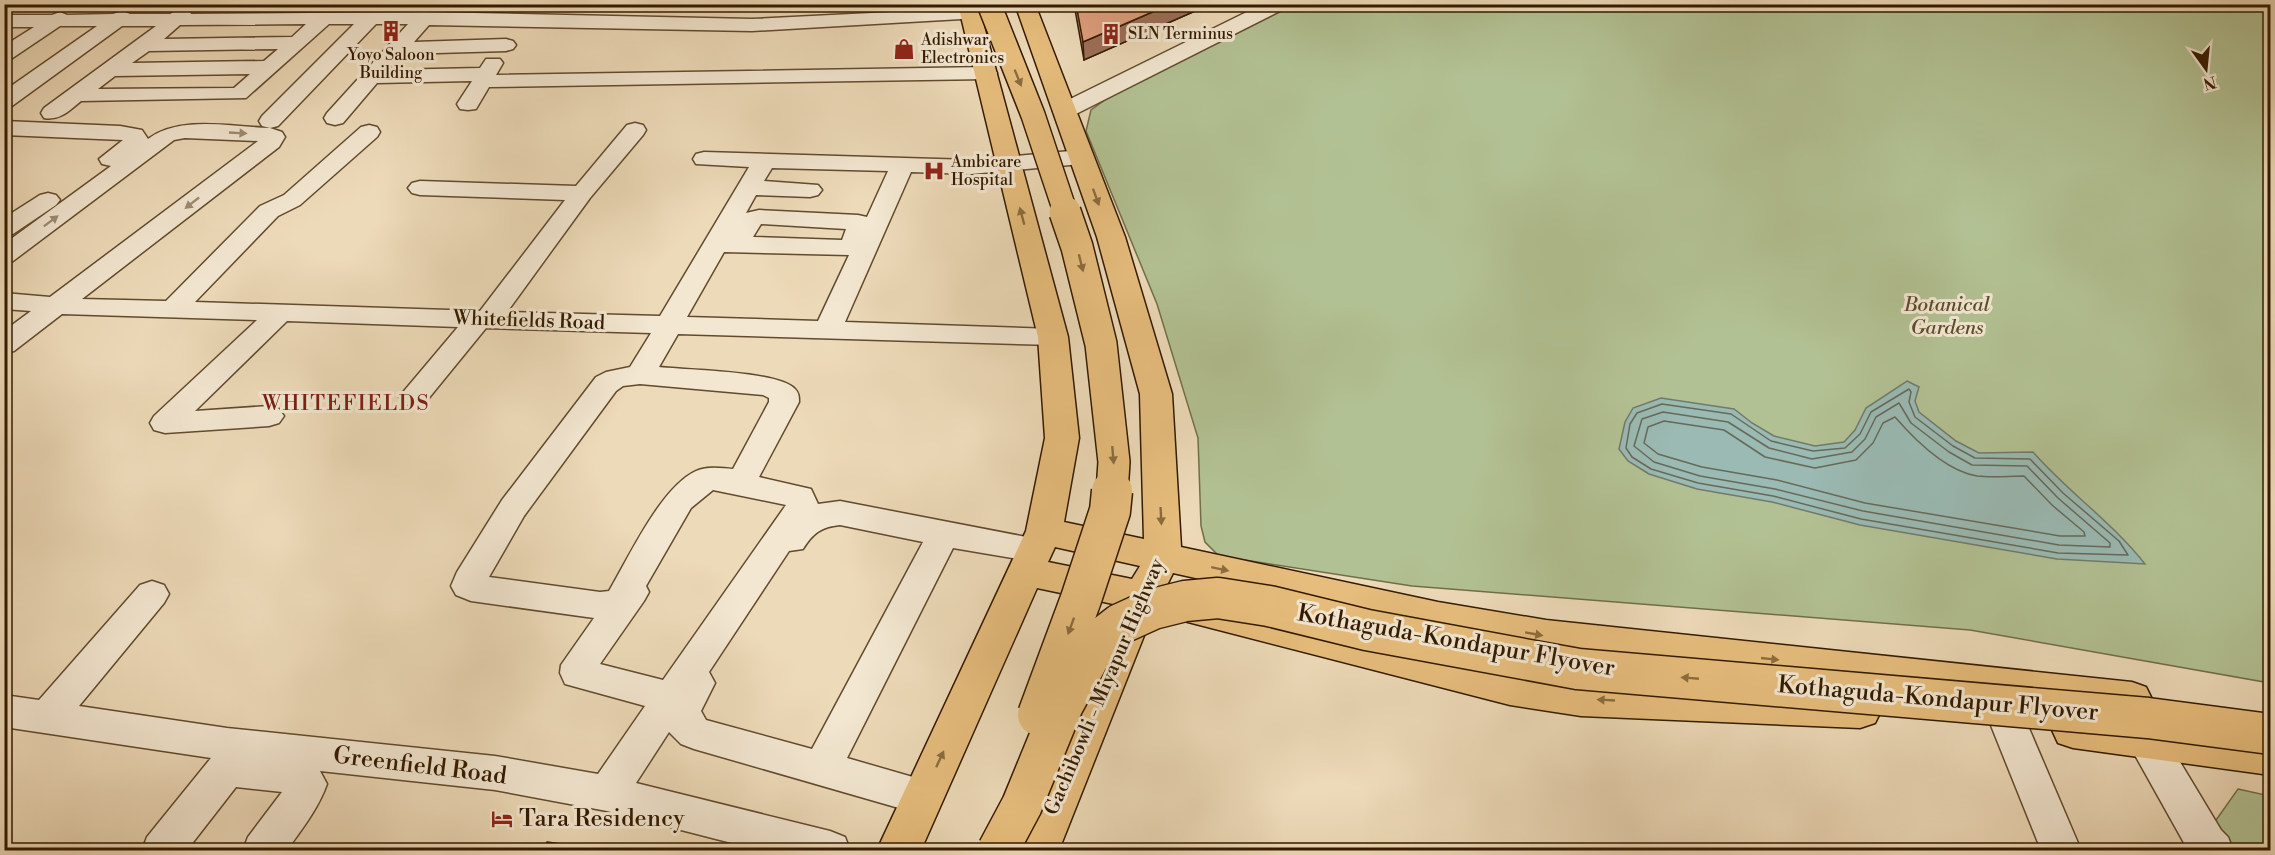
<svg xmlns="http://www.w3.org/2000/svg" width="2275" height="855" font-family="'Libre Bodoni',serif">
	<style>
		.green { fill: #b2c193; stroke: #726e4a; stroke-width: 1.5 }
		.water { fill: #9abab3; stroke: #717a6b; stroke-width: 1.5 }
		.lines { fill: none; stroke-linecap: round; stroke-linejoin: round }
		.shore { stroke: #666a5a; stroke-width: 1.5 }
		.minor-casing { stroke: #624a2e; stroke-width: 3 }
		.major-casing { stroke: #331a00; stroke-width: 3 }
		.minor { fill: #f3e7d1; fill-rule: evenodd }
		.major { fill: #e6bd7c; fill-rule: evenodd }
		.major-bridge-far2-casing { stroke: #331a00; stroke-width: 26; stroke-linecap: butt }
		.major-bridge-far1-casing { stroke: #331a00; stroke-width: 34; stroke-linecap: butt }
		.major-bridge-casing { stroke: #331a00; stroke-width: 43; stroke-linecap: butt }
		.major-bridge-far2 { stroke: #e6bd7c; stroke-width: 23 }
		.major-bridge-far1 { stroke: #e6bd7c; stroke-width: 31 }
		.major-bridge { stroke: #e6bd7c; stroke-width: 40 }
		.wall { fill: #c0896c; stroke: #331a00; stroke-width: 1.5 }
		.shaded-wall { fill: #9c6f58; stroke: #331a00; stroke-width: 1.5 }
		.building { fill: #df9f7e; stroke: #331a00; stroke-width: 1.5 }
		.oneway { fill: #8c6c3e }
		.oneway2 { fill: #9d8b73 }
		.labels { text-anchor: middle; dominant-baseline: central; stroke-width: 6; stroke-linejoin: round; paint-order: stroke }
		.far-poi-label { font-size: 16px; fill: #331a00; stroke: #f3e7d1; text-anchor: start }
		.park-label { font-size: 20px; font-style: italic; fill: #594c2c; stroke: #f3e7d1 }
		.street-label { font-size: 20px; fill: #331a00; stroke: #f3e7d1 }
		.neighbourhood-label { font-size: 21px; letter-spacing: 1.5px; fill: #7a1f14; stroke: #f3e7d1 }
		.near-street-label { font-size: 24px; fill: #331a00; stroke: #f3e7d1 }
		.near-poi-label { font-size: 24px; fill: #331a00; stroke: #f3e7d1; text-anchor: start }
	</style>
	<rect width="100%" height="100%" fill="#eddab8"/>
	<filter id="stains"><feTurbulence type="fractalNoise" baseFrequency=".00333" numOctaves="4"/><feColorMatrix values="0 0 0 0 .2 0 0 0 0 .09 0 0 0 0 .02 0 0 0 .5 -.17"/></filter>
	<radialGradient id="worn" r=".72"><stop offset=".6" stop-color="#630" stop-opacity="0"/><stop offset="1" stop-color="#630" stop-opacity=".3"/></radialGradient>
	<g class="green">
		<polygon points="1288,5 2270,5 2270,683 1970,630 1412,586 1219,556 1205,542 1201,526 1198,438 1157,304 1086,131 1091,110 1119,90"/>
		<polygon points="2238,789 2270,796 2270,850 2230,850 2209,830"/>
	</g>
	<path class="water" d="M1907 381 1919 387 1915 401 1919 412 1956 441 1979 453 2033 452C2068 492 2112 522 2145 564L2057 559 1860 525 1772 502 1697 489 1649 474 1628 461 1619 449 1625 422 1633 408 1661 398 1734 409 1752 423 1774 436 1815 446 1844 442 1855 430 1866 408Z"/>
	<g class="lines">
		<g class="shore">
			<polygon points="1909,389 1911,392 1909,402 1915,417 1953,446 1975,458 2030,459 2063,493 2119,541 2128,555 2058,553 1861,519 1773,496 1698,483 1651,469 1632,457 1626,448 1630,424 1637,413 1662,404 1731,414 1771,441 1813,451 1845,448 1860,434 1871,412"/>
			<polygon points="1899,403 1911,423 1949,452 1972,465 2027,466 2058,498 2110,543 2110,547 2059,545 1863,511 1775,489 1700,476 1654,462 1634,446 1642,419 1663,412 1728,422 1769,448 1812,459 1852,452 1865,439 1876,417"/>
			<path d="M1895 417C1915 440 1946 471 1977 476 1993 478 2009 476 2024 476L2052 505 2084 532 2085 536H2060L1865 503 1777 480 1702 467 1658 454 1644 443 1648 427 1664 421 1724 430 1765 457 1815 468 1856 460 1873 443 1883 423Z"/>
		</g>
		<defs>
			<g id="minor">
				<polygon points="1263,4 1288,4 1286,8 1072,116 1064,117 1056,116 1053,111 1056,106"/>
				<path d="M182 8 189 10 191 14 424 12 752 19 972 8 979 10 981 14 979 18 752 31 429 25 414 42 506 39 513 41 516 45 513 49 506 51 403 54 388 70 480 68 486 59H500L503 63 496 75 987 67 994 69 997 73 994 77 987 79 489 87 476 109 468 110 460 109 457 104 472 81 377 83 343 123 335 125 327 123 324 118 327 113 408 24H376L278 126 270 128 262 126 259 121 262 116 354 24H329L246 98 81 101C70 110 60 121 44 118L41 113 44 108 156 26H122L12 106 4 107V91L97 26H60L11 59 4 61V46L34 27H4V15H52L60 12 67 15 113 14 122 11 130 14H170ZM306 24 292 37 164 39 180 25ZM278 49 264 61 132 63 149 51ZM250 74 234 88 98 89 115 76Z"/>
				<path d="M4 121 120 126 142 130 148 139C181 115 231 127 270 128L282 132 285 137 279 147 82 299 166 301 260 206 284 195 361 127 369 125 377 127 380 132 377 137 300 205 278 216 195 302 480 311 565 200 420 195 412 193 408 188 412 183 420 181 576 186 627 125 635 123 643 125 646 130 643 135 590 198 507 312 660 316 749 167 696 164 693 159 696 154 704 152 971 160 1081 150 1089 152 1092 157 1089 162 1081 164 971 174 911 172 845 322 1053 329 1063 331 1067 337 1063 343 1053 345 678 334 659 367C686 370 779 371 795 389 799 393 799 397 799 402L759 477 811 489 818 504 840 501 1047 541 1052 550 1047 559 1035 562 953 548 847 758 937 784 943 797 937 810 923 815 694 749 681 744 669 732 636 783 830 831 845 837 850 850H759L607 811 495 790 320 771 327 784C318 809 302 829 287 850H243L248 837 282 792 236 787 187 850H142L147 837 211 758 4 727V695L39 700 140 585 152 581 164 585 169 594 164 603 79 706 227 728 495 756 598 774 645 706 565 684 560 673 561 665 594 618 471 601 456 595 451 586 457 572 502 500 596 377 606 372 630 367 651 333 486 328 424 404 414 406 404 404 399 397 458 327 287 321 195 411 269 406 279 409 284 416 279 423 269 426 165 433 154 430 150 423 154 416 257 320 62 314 14 351 4 353V331L31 311 4 309V293L50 297 258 141 185 138 174 140 13 261 4 264V244L111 166 102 164 99 159 123 140 4 135ZM772 168 888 171 867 217 858 215 759 210 746 213 756 195 810 197 818 195 822 190 818 185 764 181ZM761 224 846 229 842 240 753 237ZM724 252 849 255 818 321 687 317ZM640 384 763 395 769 398V402L733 469C721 468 707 466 696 471 661 487 629 557 609 591L600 592 489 577 524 516 616 391 623 386ZM713 490 786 505 663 680 600 664 644 601 649 592 646 586 691 508ZM840 525 923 542 812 749 706 720 701 711 715 683 709 672 789 551 803 549C813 533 821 527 840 525Z"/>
				<polygon points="48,193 56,195 60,200 56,205 13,234 4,236 4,218 40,195"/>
				<polygon points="2009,707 2022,712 2081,850 2041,850 1990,723 1996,712"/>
				<polygon points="2145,723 2159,727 2221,830 2228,837 2233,850 2188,850 2126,739 2131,727"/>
			</g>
			<g id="major">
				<path d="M958 4H978L1068 337 1079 438 1064 522 1144 539 1140 394 1097 237 1015 4H1035L1125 237 1172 394 1181 547 1438 602 1546 620 2132 682 2146 687 2152 699 2146 711 2132 716 1546 652 1438 632 1173 573 1166 587 1510 671 1581 682 1860 694 1875 699 1881 711 1875 723 1860 728 1581 716 1510 705 1153 613 1059 850H1015L1033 801 1118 605 1037 588 921 850H877L1026 531 1045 438 1038 337ZM1055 547 1140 566 1132 579 1048 562Z"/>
				<polygon points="2073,712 2270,739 2270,775 2073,748 2058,743 2052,730 2058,717"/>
			</g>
		</defs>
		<use href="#minor" class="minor-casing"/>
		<use href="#major" class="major-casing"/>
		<use href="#minor" class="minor"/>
		<use href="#major" class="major"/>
		<defs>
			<polyline id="major-bridge-far2" points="989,4 1033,115 1066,214"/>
			<polyline id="major-bridge-far1" points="1065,212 1077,247 1101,344 1114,462 1112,492"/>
			<g id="major-bridge">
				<polyline points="1038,715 1081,599 1110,511 1112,491"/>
				<polyline points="998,850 1022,805 1063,705 1098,641 1120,624 1153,609 1185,601 1218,598 1269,606 1367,630 1578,669 2148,718 2270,734"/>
			</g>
		</defs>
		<use href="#major-bridge-far2" class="major-bridge-far2-casing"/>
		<use href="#major-bridge-far1" class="major-bridge-far1-casing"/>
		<use href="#major-bridge" class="major-bridge-casing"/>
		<use href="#major-bridge-far2" class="major-bridge-far2"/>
		<use href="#major-bridge-far1" class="major-bridge-far1"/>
		<use href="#major-bridge" class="major-bridge"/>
	</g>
	<polygon class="wall" points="1074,4 1211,4 1084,60"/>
	<polygon class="shaded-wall" points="1171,4 1211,4 1084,60 1083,42"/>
	<g class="building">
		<polygon points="1076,4 1171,4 1083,42"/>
		<polygon points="547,842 605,850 541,850"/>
	</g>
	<defs><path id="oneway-solid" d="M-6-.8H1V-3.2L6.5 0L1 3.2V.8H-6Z" transform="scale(1.5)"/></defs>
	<g class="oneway">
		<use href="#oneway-solid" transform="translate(1018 78) rotate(68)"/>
		<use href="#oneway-solid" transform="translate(1096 197) rotate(70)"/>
		<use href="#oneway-solid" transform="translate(1022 216) rotate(-105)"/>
		<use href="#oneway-solid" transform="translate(1081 263) rotate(76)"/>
		<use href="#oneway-solid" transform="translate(1113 455) rotate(85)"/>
		<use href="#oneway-solid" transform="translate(1161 516) rotate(87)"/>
		<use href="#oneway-solid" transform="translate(1220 569) rotate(12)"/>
		<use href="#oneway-solid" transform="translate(1071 626) rotate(110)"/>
		<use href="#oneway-solid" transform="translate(1534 634) rotate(10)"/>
		<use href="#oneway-solid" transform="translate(1770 659) rotate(6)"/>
		<use href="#oneway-solid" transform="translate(1690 678) rotate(-175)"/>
		<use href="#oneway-solid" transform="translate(1606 700) rotate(-177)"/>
		<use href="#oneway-solid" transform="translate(940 759) rotate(-65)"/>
	</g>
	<g class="oneway2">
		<use href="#oneway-solid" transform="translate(238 133) rotate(3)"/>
		<use href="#oneway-solid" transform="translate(192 203) rotate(142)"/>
		<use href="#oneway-solid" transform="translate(51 221) rotate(-37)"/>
	</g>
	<defs>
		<symbol id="building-bare" viewBox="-9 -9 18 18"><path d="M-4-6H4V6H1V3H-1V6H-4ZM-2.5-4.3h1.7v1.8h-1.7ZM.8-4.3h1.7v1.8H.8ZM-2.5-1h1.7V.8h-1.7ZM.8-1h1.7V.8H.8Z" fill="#8f2418" stroke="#f3e7d1" stroke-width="2.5" paint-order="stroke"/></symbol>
		<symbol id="shop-bare" viewBox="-9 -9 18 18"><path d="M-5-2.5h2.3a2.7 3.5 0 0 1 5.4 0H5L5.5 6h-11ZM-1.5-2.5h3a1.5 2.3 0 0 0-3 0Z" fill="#8f2418" stroke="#f3e7d1" stroke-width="2.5" paint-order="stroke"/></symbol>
		<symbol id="hospital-bare" viewBox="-9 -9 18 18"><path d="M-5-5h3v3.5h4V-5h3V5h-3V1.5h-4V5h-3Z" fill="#8f2418" stroke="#f3e7d1" stroke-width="2.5" paint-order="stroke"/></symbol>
		<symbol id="hotel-bare" viewBox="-9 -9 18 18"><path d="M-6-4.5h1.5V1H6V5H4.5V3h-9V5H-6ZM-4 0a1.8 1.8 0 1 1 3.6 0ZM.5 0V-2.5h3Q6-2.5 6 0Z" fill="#8f2418" stroke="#f3e7d1" stroke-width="2.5" paint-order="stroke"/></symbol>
	</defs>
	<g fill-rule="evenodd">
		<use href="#building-bare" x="376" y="16" width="30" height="30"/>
		<use href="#building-bare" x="1096" y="19" width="30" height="30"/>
		<use href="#shop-bare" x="889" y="34" width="30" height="30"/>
		<use href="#hospital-bare" x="919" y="156" width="30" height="30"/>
		<use href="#hotel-bare" x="487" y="804" width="30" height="30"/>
	</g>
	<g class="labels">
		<g class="far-poi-label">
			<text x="1128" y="34">SLN Terminus</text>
			<text x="921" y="40">Adishwar<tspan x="921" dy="18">Electronics</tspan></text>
			<text x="391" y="55" text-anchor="middle">Yoyo Saloon<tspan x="391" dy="18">Building</tspan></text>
			<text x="951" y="162">Ambicare<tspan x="951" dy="18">Hospital</tspan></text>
		</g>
		<g class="park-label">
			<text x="1947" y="305">Botanical<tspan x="1947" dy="23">Gardens</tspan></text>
		</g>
		<g class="street-label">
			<text transform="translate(529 321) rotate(2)">Whitefields Road</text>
			<text transform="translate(1105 687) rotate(-67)">Gachibowli - Miyapur Highway</text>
		</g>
		<g class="neighbourhood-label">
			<text x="346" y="404">WHITEFIELDS</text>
		</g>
		<g class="near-street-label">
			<text transform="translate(1456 641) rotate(10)">Kothaguda-Kondapur Flyover</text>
			<text transform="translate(1938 699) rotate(5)">Kothaguda-Kondapur Flyover</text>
			<text transform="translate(420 766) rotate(7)">Greenfield Road</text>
		</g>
		<g class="near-poi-label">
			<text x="519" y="819">Tara Residency</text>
		</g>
	</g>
	<rect width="2275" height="855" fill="none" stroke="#eddab8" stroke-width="24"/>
	<rect x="6" y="6" width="2263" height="843" fill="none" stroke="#331a00" stroke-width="3"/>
	<rect x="12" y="12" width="2251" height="831" fill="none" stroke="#331a00" stroke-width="1.5"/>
	<g transform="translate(2206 69) rotate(165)" stroke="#f3e7d1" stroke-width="4.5" paint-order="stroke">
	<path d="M0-4.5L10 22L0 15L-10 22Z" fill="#331a00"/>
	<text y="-9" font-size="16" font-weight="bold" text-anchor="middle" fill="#331a00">N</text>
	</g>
	<rect width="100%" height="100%" filter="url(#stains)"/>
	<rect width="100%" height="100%" fill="url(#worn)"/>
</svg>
